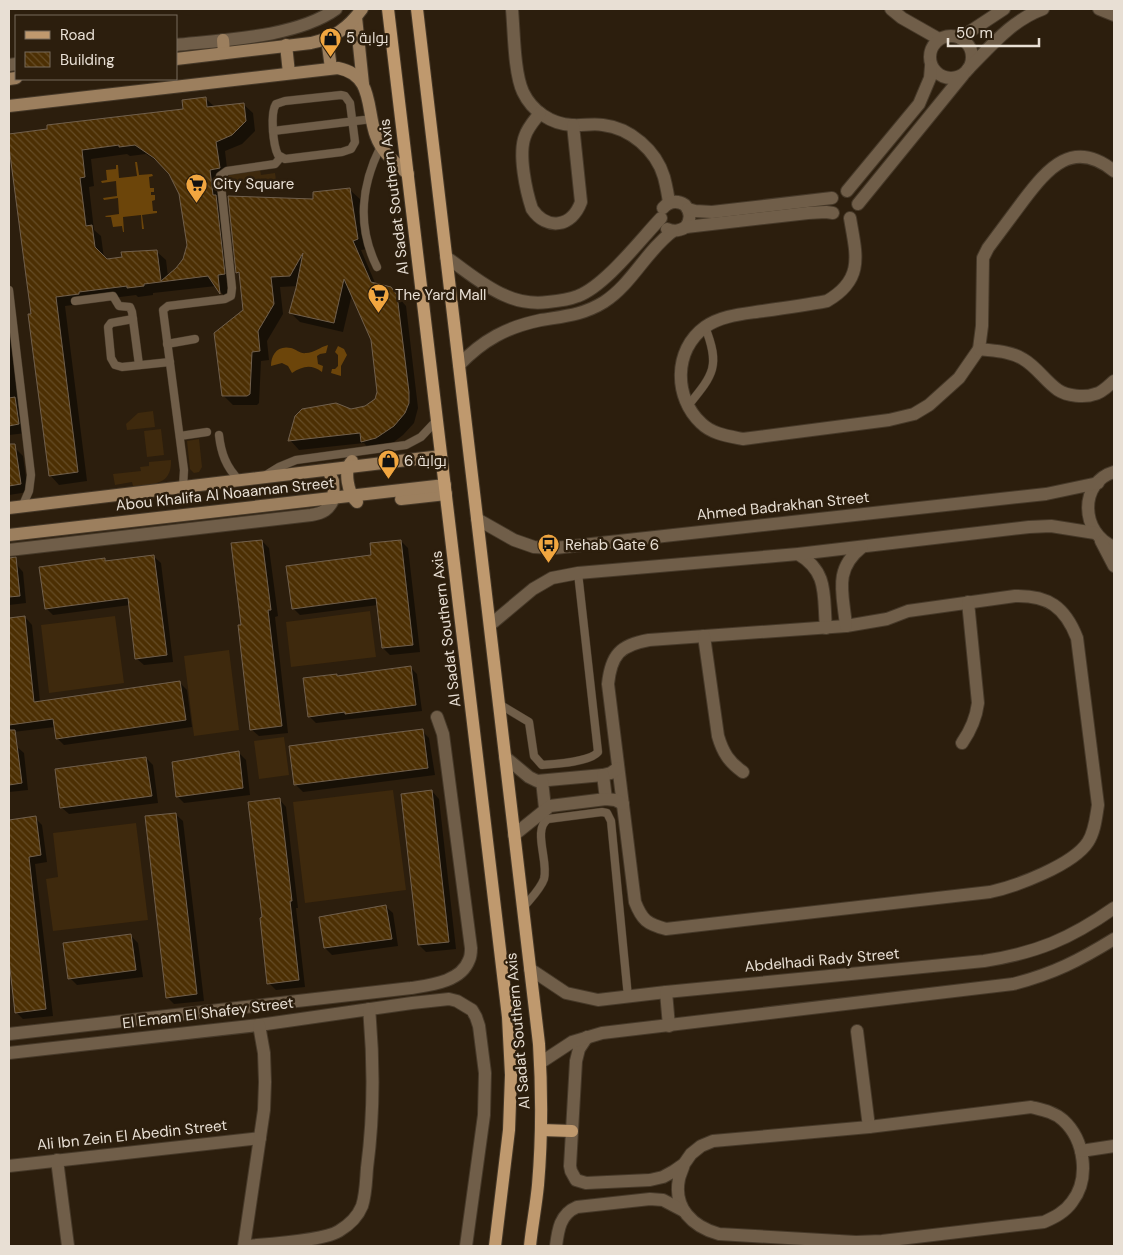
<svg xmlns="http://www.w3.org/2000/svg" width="1123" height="1255" font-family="'DM Sans',Cairo,sans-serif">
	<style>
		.grass { fill: #3e290d }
		.water { fill: #6c450a }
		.shadow { fill: #0007; fill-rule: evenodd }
		.building { fill: url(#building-back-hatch); stroke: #705f4c; fill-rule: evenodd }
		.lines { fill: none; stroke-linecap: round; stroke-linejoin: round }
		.lane-casing { stroke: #463929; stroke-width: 9 }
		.street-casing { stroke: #463929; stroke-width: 14 }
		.secondary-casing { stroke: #463929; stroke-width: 14 }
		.primary-casing { stroke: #463929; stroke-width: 14 }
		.lane { stroke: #705e49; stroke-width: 8 }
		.street { stroke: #705e49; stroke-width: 12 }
		.secondary { stroke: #9c7f5e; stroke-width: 12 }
		.primary { stroke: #bf996e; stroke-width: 12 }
		.labels { text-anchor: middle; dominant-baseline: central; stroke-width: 5; stroke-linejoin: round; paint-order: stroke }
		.poi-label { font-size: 15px; fill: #e8dfd4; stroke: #2c1e0d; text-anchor: start }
		.street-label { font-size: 15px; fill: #e8dfd4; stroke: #2c1e0d }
	</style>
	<defs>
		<pattern id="building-back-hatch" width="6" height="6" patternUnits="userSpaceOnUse" patternTransform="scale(1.25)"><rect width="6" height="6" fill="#4c2f03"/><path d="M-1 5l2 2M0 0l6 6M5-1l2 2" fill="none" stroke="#664d27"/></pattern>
	</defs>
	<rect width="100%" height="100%" fill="#2c1e0d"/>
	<g class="grass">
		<path d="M260 170 261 175 275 173 276 180 242 183V186L224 188C223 169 245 171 260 170Z"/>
		<polygon points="153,411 155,427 127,430 126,424 138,413"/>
		<polygon points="161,429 164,455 147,457 144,431"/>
		<polygon points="199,439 202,467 199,472 194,473 190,469 187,441"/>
		<path d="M171 460C172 486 152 484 133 486L132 482 115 485 113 474 141 471 140 467 149 466V462Z"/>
		<polygon points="370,611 376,657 291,667 286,622"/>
		<polygon points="115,616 124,683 49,693 41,625"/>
		<polygon points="229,650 239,730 194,736 184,656"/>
		<polygon points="284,737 289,775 259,779 254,741"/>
		<polygon points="393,790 406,890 305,903 293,802"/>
		<polygon points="136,823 148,920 53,931 46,879 58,877 53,833"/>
	</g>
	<g class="water">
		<polygon points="135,162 137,162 139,175 152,174 153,176 149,177 150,188 154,188 154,192 151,192 151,195 155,195 155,200 152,201 153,211 157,211 157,213 142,215 144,229 142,229 141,215 123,217 124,232 123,232 122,226 113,227 111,217 106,217 105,216 119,214 118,198 104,200 103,198 117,196 116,181 102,183 101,181 107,180 106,170 116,169 116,165 118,165 119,178 137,176"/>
		<path d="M328 345 326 353 320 354 317 356 318 364 323 366 322 372C311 364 303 366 292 373L288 366 282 363 271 366C271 355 277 345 291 348 296 349 300 354 306 353 314 353 320 347 328 345Z"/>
		<polygon points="338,346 344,349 347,355 341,366 341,376 331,373 332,369 335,369 338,366 338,355 335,352"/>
	</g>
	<g class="shadow">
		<path d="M205 98 215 107 243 104 253 113 255 131 242 144 225 151 228 177 219 179 234 283 227 284 228 301 216 286 153 293V295L138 297 136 295 88 301V303L65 306 87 481 59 485 50 475 32 315 9 136 184 110ZM127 154 130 156 146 154 164 166 170 174 180 194 188 245 184 259 168 277 166 260 156 251 106 260 104 258 101 236 94 230 89 187 94 186 91 159Z"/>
		<polygon points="350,190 360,199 367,249 361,250 376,285 390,288 406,306 418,408 414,423 403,435 386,448 371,451 364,443 299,450 290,440 351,410 361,408 373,403 378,392 372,339 352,294 343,332 300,322 290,312 298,286 280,287 283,314 267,341 269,360 261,361 259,403 257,405 233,405 223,395 244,310 240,275 237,272 315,200"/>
		<polygon points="9,330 12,334 26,433 9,435"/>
		<polygon points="14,447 23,456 28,492 9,495 9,448"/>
		<polygon points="262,541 269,548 278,616 275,617 288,733 259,736 251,729 243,626"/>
		<polygon points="401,541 408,548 420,652 390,655 383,648 378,605 300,615 293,608"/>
		<polygon points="153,556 161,563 173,662 144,665 136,658 130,605 53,615 46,608 105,560 107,562"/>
		<polygon points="16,564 23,572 26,603 9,605 9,565"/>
		<polygon points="25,617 32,625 40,702 180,683 187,690 192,727 64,745 57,738 55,727 13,732 9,727 9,619"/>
		<polygon points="410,667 417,674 422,711 316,723 309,716 337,675 339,677"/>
		<polygon points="422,731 429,738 435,775 303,792 296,785"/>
		<polygon points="16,746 24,753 28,790 9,792 9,747"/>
		<polygon points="239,753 246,760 250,795 184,803 177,796"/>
		<polygon points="146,758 153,765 158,803 69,814 61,807"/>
		<polygon points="432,791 439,799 456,949 426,952 419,945 402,795"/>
		<polygon points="279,799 286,807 298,908 296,908 305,987 276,990 269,983 264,919"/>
		<polygon points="175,814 183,821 204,1001 174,1004 167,997"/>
		<polygon points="35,818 42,825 47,862 35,864 53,1016 23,1019 16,1012 9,948 9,821"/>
		<polygon points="385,906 393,913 398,946 332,955 325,948 321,918"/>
		<polygon points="131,936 138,943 143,977 77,985 70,978"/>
	</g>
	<g class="building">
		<path d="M206 97 207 107 244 103 246 121 232 135 216 142 220 168 210 170 213 195H216L225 274 218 275 220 294 208 276 144 284V286L127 288V286L79 292V294L56 297 78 472 49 476 28 314H31L9 147V134L47 129V125L183 109 182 100ZM119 145V147L135 145 154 158 169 174 179 194 187 245 183 259 176 268 161 281 157 250 121 252 122 257 107 259 95 247 92 225 86 226 80 178 85 177 82 150Z"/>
		<polygon points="350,188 358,239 353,241 371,282 391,287 397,295 409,392 409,403 405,413 394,426 376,438 361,442 360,433 288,441 295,416 302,409 336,403 351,409 365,406 375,399 377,392 371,340 344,279 334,323 289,313 296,288 303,253 290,276 271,277 274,304 258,331 260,351 252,352 250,394 247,396 222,396 214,333 243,310 239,272 236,273 228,196 313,199 313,192"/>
		<polygon points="15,397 19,424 9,426 9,398"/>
		<polygon points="9,444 15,444 21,484 9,486"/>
		<polygon points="262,540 271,610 268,610 282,726 250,730 238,625 241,625 231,543"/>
		<polygon points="401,540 413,645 382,648 376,598 292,609 286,566 371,555 370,543"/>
		<polygon points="154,555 167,655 135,659 128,598 45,609 39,567 105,558 105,561"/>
		<polygon points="16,557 20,596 9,597 9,558"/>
		<polygon points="25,616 34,702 180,681 186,720 56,739 53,719 9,725 9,618"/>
		<polygon points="411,666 416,705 345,714 345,712 308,717 303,678 337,674 337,676"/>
		<polygon points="423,729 428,768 294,785 289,746"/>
		<polygon points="9,730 15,730 22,783 9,785"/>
		<polygon points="239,751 243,788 176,797 172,762"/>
		<polygon points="146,757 152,796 60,808 55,769"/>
		<polygon points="432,790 449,942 418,945 401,794"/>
		<polygon points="280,798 292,901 290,901 299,980 267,984 260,918 262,917 248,802"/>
		<polygon points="176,813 197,994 166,998 145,816"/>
		<polygon points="36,816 41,855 29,857 46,1009 15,1013 9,960 9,820"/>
		<polygon points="386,905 392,939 324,948 319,917"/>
		<polygon points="131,934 136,970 68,979 63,943"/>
	</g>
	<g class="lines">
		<defs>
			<g id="lane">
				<path d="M341 95 345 96 350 103 355 142 351 149 342 152 285 159 278 155C273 145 270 113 276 104L285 101Z"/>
				<polyline points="273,131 372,119"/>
				<path d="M377 267C357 227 361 185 381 146"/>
				<polyline points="9,290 31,475 29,491 22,507"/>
				<polyline points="75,301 113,296 119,306 130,307 132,312 139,365"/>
				<polyline points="133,319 111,323 108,327 111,358 115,365 122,367 170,362"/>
				<polyline points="167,344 195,339"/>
				<path d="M687 407C713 375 721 367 705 327"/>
				<path d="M219 435C221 453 226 467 239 480"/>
				<polyline points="180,436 207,432"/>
				<polyline points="266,475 279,467 296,460 406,445 421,437 437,420"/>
				<polyline points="183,487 184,470 163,310 168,306 225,299 231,296 232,288 220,176 227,171 275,164 281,157"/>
				<path d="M499 704 529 722 534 756 542 765C555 764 590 762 598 752L578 573"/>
				<path d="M523 908C530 899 540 890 544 879 549 862 532 829 548 819L602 812 607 813 611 821 628 997"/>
			</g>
			<g id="street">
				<path d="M512 9C514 31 514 73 523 92 532 111 551 124 572 125 582 126 593 123 603 125 630 128 656 150 664 177 666 185 668 194 669 203"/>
				<polyline points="891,9 902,18 939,39"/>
				<polyline points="1099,9 1114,15"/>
				<circle cx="951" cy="57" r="21"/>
				<polyline points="960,38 1004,9"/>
				<path d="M176 45C224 40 297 37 336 9"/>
				<polyline points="9,65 16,64"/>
				<path d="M968 69C991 46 1012 20 1043 9"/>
				<path d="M540 113C534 121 528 127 525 136 518 154 526 191 532 209 547 231 572 227 581 202L573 125"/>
				<polyline points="847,191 919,104 930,78 931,66"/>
				<polyline points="858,204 963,75"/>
				<path d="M663 208C669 201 677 200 685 205 691 213 691 219 686 227"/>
				<polyline points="688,209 695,211 712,212 832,198"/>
				<path d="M850 218C856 254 865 279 827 301 806 305 785 308 763 311 744 314 722 315 705 327 673 350 674 398 701 423 712 434 728 436 743 439L889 420 914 414 929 405 959 378 979 349 982 326 983 258 988 248C1000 232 1011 217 1023 201 1048 168 1073 138 1114 171"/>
				<path d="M667 229C674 232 679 231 686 227L808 213 826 212 833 213"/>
				<path d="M446 257C465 270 483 286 504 295 519 302 532 304 548 302 559 301 568 300 578 296 605 286 640 240 661 218"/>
				<path d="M979 349C994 351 1010 351 1023 359 1037 367 1045 381 1058 390 1067 396 1085 398 1095 394 1102 393 1109 385 1114 381"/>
				<path d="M459 365C483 340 507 327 541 320 565 316 583 315 604 302 632 284 646 251 673 231"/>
				<path d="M1114 472C1079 482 1080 533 1114 547"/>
				<polyline points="477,519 514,540 534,547 555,548 1046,494 1098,483"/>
				<polyline points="1101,541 1114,566"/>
				<path d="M9 550 311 515C323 513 329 510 334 498"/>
				<path d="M798 554C829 572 823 596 826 628"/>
				<path d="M1015 596C1048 595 1065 607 1077 638L1098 805C1096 817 1095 831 1088 842 1073 865 1017 886 990 892L666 929C647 924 642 920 635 902L608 684C611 655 620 645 649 640L846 626 887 619 908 611Z"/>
				<polyline points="490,625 533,589 552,578 578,573 798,554 1029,527 1051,526 1095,533"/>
				<path d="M846 626C843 593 833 570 862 547"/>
				<path d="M704 636 718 736C723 753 729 762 743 772"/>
				<path d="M962 743C971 730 976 719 978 703L968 602"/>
				<polyline points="505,757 529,777 537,781 603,775 611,773 618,768"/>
				<polyline points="603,775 606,799"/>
				<polyline points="542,781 545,808"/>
				<polyline points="514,835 550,806 606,799 615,800 623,804"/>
				<path d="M530 969 566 993 598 1000 666 992 984 961C1036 953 1070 939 1114 908"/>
				<polyline points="666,992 669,1026"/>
				<polyline points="857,1031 869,1127"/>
				<path d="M9 1034 411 988C430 985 461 982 469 960 471 956 471 951 471 948L443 734 437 717"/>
				<path d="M587 1037 579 1049 576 1061 570 1166 571 1171 576 1180 586 1183 650 1180 663 1177 674 1171 684 1164 691 1154 701 1146 713 1141 869 1127 1031 1107C1043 1110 1054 1112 1063 1120 1085 1140 1090 1179 1072 1202 1065 1212 1055 1217 1044 1222L882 1241 856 1242 719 1234C693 1227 673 1208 679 1179 680 1174 683 1169 684 1164"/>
				<polyline points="9,1053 259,1025 412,1003 449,999 457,1001 472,1010 476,1017 479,1026 485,1073 484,1115 466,1246"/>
				<path d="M540 1063 572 1042 602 1033 1013 984C1053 974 1080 960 1114 939"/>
				<polyline points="1081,1151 1114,1146"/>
				<polyline points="57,1160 68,1246"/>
				<polyline points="9,1166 260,1138"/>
				<polyline points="244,1246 264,1110 265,1082 264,1053 259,1025"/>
				<path d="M246 1246C268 1244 323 1241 339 1231 349 1225 358 1216 362 1206 366 1194 366 1180 367 1168 374 1115 374 1062 369 1009"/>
				<path d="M556 1246C558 1230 560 1214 577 1207L650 1199 663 1200 684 1211"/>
			</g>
			<g id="secondary">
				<polyline points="356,17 363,84"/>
				<polyline points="327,39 331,68"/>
				<polyline points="223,40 224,53"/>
				<polyline points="286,45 289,73"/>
				<path d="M176 59 311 43C334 38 348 28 362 9"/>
				<polyline points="9,79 16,78"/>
				<path d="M9 106 338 68C374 75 366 109 376 136 382 153 396 163 408 174"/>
				<path d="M352 461C343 470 348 494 357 502"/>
				<polyline points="328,470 333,481 334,498"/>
				<polyline points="401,499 446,494"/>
				<polyline points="9,508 441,456"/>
				<polyline points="9,535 445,485"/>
			</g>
			<g id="primary">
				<polyline points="388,9 508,1017 511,1075 509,1130 495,1246"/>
				<path d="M417 9 539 1044C542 1091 542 1138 538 1185 536 1206 532 1226 530 1246"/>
				<polyline points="541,1130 572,1131"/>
			</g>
		</defs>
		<use href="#lane" class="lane-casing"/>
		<use href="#street" class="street-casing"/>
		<use href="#secondary" class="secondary-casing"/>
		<use href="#primary" class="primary-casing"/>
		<use href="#lane" class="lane"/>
		<use href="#street" class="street"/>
		<use href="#secondary" class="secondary"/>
		<use href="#primary" class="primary"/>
	</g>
	<defs>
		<symbol id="shop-pin" viewBox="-11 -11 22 30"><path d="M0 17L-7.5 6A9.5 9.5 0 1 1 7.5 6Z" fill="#f1a640" stroke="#2c1e0d"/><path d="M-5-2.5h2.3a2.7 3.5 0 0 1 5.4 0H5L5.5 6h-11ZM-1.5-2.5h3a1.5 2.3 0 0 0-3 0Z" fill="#111"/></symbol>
		<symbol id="supermarket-pin" viewBox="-11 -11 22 30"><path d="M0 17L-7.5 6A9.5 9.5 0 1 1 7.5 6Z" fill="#f1a640" stroke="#2c1e0d"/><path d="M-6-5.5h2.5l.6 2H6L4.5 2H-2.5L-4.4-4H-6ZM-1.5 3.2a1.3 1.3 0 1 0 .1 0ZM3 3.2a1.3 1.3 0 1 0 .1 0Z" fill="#111"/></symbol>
		<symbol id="bus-pin" viewBox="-11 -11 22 30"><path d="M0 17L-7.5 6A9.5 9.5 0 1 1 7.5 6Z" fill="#f1a640" stroke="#2c1e0d"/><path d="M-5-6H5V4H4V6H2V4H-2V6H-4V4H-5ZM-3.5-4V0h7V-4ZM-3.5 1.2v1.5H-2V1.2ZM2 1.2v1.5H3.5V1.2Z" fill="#111"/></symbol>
	</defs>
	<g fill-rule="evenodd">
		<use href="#shop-pin" x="318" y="26" width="25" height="34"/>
		<use href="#supermarket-pin" x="184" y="172" width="25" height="34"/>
		<use href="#supermarket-pin" x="366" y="282" width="25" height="34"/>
		<use href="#shop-pin" x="376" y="448" width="25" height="34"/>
		<use href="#bus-pin" x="536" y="532" width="25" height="34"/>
	</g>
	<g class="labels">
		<g class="poi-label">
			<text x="346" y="38">بوابة 5</text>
			<text x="213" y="184">City Square</text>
			<text x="395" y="295">The Yard Mall</text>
			<text x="404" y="461">بوابة 6</text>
			<text x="565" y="545">Rehab Gate 6</text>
		</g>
		<g class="street-label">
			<text transform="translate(394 197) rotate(-97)">Al Sadat Southern Axis</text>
			<text transform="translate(225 494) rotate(-6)">Abou Khalifa Al Noaaman Street</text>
			<text transform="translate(783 506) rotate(-6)">Ahmed Badrakhan Street</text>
			<text transform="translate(446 629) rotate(-97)">Al Sadat Southern Axis</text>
			<text transform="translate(822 960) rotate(-5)">Abdelhadi Rady Street</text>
			<text transform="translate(208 1013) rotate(-7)">El Emam El Shafey Street</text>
			<text transform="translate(518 1031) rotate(-95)">Al Sadat Southern Axis</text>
			<text transform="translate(132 1135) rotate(-6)">Ali Ibn Zein El Abedin Street</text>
		</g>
	</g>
	<rect width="1123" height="1255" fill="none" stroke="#e8dfd4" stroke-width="20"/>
	<rect x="15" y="15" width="162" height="65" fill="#2c1e0d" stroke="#776b5d"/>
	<rect x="25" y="31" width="25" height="8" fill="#bf996e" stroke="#776b5d"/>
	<text x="60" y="40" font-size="15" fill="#e8dfd4">Road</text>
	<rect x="25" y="52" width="25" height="15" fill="url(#building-back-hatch)" stroke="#776b5d"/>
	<text x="60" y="65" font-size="15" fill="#e8dfd4">Building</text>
	<path d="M948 38v8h91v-8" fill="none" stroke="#e8dfd4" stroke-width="2.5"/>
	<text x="956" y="38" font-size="15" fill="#e8dfd4" stroke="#2c1e0d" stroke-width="4" paint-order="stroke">50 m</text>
</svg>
